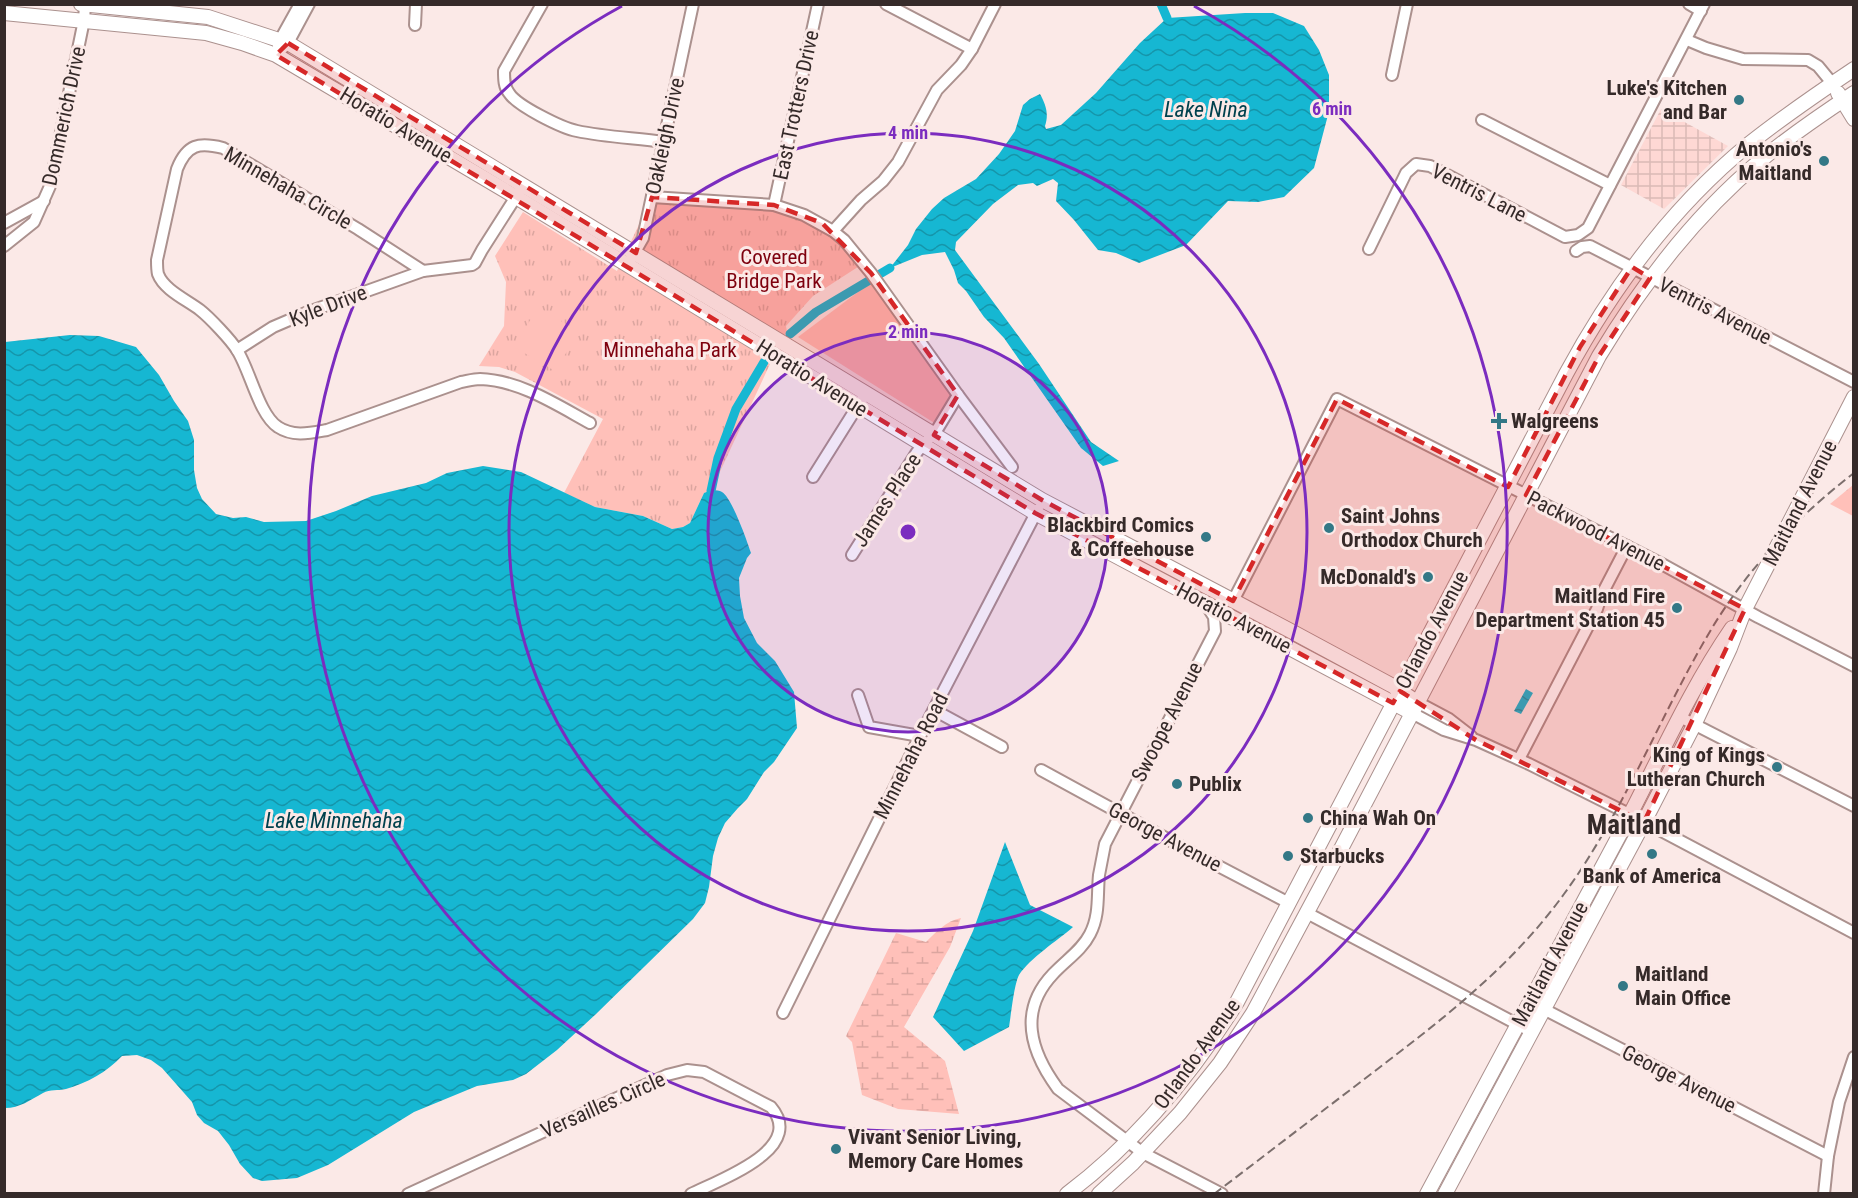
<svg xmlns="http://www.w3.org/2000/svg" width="1858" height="1198" font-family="'Roboto Condensed',sans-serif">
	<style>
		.industrial { fill: url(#industrial-grid) }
		.grass { fill: url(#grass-tufts) }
		.wetland { fill: url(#wetland-marsh) }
		.garden { fill: #ffc0b9 }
		.water { fill: url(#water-waves) }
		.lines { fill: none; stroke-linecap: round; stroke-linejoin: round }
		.canal { stroke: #16b7d2; stroke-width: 9 }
		.minor-casing { stroke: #ab918e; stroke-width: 14 }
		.major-casing { stroke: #ab918e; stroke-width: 16 }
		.minor { stroke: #fff; stroke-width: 10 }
		.major { stroke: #fff; stroke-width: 14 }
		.rail { stroke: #7c6f6d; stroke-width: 2; stroke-dasharray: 9 4.5; stroke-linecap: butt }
		.marked { fill: #d62828; fill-opacity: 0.2; stroke: #d62828; stroke-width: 4.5; stroke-dasharray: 12 8; stroke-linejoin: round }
		.ring { fill: none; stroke: #7b2cbf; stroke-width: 3 }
		.poi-dot { fill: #337886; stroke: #fbe9e7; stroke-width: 2 }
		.labels { text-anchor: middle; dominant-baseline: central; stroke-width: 6; stroke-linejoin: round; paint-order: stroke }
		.poi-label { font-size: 21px; font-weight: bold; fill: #352a29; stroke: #fbe9e7; text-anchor: start }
		.street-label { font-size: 21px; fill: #352a29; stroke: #fbe9e7 }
		.park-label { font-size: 21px; fill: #7e000e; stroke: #fbe9e7 }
		.water-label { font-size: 22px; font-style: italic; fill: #00414d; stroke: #fbe9e7 }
		.district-label { font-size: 27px; font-weight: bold; fill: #352a29; stroke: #fbe9e7 }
		.centre { fill: #7b2cbf; stroke: #fbe9e7; stroke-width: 3 }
		.ring-label { font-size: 18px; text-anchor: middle; font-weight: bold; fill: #7b2cbf; stroke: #fbe9e7; stroke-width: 6; stroke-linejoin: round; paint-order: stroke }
	</style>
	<defs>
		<pattern id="industrial-grid" width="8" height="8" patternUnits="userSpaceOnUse" patternTransform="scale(1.5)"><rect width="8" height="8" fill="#fed8d4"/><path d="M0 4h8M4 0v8" fill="none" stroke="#dabab6"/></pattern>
		<pattern id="grass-tufts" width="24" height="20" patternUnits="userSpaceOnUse" patternTransform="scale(1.5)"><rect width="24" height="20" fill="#ffc0b9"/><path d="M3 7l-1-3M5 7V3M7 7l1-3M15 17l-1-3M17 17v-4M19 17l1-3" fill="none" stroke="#dba59f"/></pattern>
		<pattern id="wetland-marsh" width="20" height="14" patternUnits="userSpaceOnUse" patternTransform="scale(1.5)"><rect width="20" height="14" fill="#ffc0b9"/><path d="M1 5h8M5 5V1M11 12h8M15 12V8" fill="none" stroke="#dba59f"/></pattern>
		<pattern id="water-waves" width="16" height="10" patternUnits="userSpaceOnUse" patternTransform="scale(1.5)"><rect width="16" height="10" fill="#16b7d2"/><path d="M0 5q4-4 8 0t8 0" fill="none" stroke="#1595aa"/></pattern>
	</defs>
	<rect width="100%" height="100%" fill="#fbe9e7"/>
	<polygon class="industrial" points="1661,109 1728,146 1664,209 1621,185"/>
	<g class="grass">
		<polygon points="652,197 763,204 822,223 864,263 813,296 786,326 787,332 765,362 770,364 711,491 704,493 690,523 683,527 672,529 643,516 595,507 564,493 603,419 515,372 499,367 479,366 504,326 506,282 495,256 523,212 617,271"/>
		<polygon points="1853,485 1853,516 1830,504"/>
	</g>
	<path class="wetland" d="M961 918 950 947 904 1027 945 1061 959 1114 898 1109 862 1095 852 1042 846 1036 896 933 926 942C936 932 946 921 961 918Z"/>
	<g class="garden">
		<polygon points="874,280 953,394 936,424 798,337"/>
		<polygon points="538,307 579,332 555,371 514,347"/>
	</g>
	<g class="water">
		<path d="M1245 13H1273L1304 26 1319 50 1329 75V106L1328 115 1314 168 1284 197 1258 202 1228 201 1186 245 1139 263 1116 253 1098 250 1074 220 1056 201 1058 183 1053 179 1037 186 1033 183 1018 185 993 204 956 242 955 250 1039 364 1091 442 1119 461 1103 466 1081 448 1004 338 984 317 966 291 958 283 954 270 945 252 922 255 890 268 908 245 916 229 932 209 944 198 976 179 999 154 1015 131 1023 105 1030 99 1040 94C1046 105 1049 114 1045 126L1046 129 1061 125 1096 93 1140 43 1167 18Z"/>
		<path d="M70 335 99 336 136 347 159 375 174 401 188 421 194 440V470L197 488 202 499 216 514 233 518 246 517 264 522 306 521 336 511 372 496 426 483 447 473 483 466 521 472 595 507 643 516 672 529 683 527 690 523 704 493C709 491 717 489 722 492 732 498 747 541 751 553L747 558 739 578 740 596 744 618 757 643 775 661 794 692 797 728 774 762 764 772 747 799 738 808 725 823 718 838 713 856 709 887 705 903 693 919 596 1014 557 1050 526 1074 513 1080 477 1086 414 1112 328 1165 297 1178 262 1181 253 1178 240 1164 229 1145 218 1131 204 1123 197 1115 192 1102 162 1068 151 1060 137 1055 122 1056C107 1072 87 1083 66 1089 58 1091 50 1089 43 1093 30 1100 20 1108 5 1108V342Z"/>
		<polygon points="1526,689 1533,693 1521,714 1514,711"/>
		<path d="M1005 842 1030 905 1073 927C1057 941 1030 958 1019 975 1014 984 1011 1015 1009 1027L964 1051 933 1017 973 931Z"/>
	</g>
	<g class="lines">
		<g class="canal">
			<polyline points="1161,4 1167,18"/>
			<polyline points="790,334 816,312 890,268"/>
			<polyline points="711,491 718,458 736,409 764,362"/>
		</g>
		<defs>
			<g id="minor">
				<path d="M542 4 504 71C504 79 504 87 509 93 517 106 562 128 577 131 605 137 636 138 664 142"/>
				<polyline points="886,4 972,49"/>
				<polyline points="1689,4 1701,11"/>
				<polyline points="415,25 416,4"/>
				<polyline points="1687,40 1706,48 1743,59 1808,60 1818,66 1832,83"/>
				<polyline points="278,46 280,40 300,4"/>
				<polyline points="276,55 288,43 309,4"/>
				<polyline points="1392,75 1407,4"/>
				<polyline points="1482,120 1610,185"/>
				<polyline points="652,197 774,205 804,215 833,231 844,240 871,273 958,395 1012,467"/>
				<polyline points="774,205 818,4"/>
				<polyline points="4,223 44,201"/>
				<polyline points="833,231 861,200 883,181 898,162 937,90 961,65 972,49 995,4"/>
				<polyline points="4,246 34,222 50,186 84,20 85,5"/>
				<polyline points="1369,249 1406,173 1416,164 1430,166 1565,237 1578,235 1588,228 1704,4"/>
				<polyline points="1576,251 1582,247 1590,246 1854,382"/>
				<polyline points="631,259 643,238 693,4"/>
				<path d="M423 271 358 229 223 148C199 142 187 144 177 169L157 260C157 264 157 270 158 274 164 290 187 300 200 310 209 317 231 340 237 350 250 370 259 415 278 427 293 437 310 433 327 430L461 382C467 381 474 379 480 379 519 380 557 405 590 423"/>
				<polyline points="237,350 273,327 308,312 423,271 472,265 475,263 482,250 519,192"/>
				<polyline points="813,477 862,399"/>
				<polyline points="852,555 917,452 938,428 958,395"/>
				<polyline points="1233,601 1337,399 1660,563 1758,617 1854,666"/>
				<path d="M1205 603 1214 617 1215 631 1105 844C1103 854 1101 865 1099 875 1097 895 1100 915 1090 934 1082 950 1066 960 1053 974 1018 1011 1030 1051 1058 1089L1143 1153 1222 1194"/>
				<polyline points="858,695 869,727 920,736"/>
				<polyline points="1417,702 1449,719 1471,736"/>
				<polyline points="934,710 1002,747"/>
				<polyline points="1412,713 1444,730 1476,740 1529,764 1637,818 1854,933"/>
				<polyline points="1680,717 1854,806"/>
				<polyline points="1519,759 1597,609 1601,596 1627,546"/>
				<polyline points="1041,770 1182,847 1289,903"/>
				<polyline points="1307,913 1532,1032"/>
				<polyline points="1530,1002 1828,1156"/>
				<polyline points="783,1013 920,736 1038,509"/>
				<path d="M408 1194 667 1075 687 1070 704 1072 771 1107C807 1149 719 1180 691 1194"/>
				<polyline points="1824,1194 1828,1156 1839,1102 1854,1057"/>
			</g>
			<g id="major">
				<polyline points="81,4 208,17 288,43 1042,500 1289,630 1391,685 1417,702"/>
				<polyline points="4,13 206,33 242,43 276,55 516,197 1035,513 1412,713"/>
				<polyline points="1838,93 1854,119"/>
				<path d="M1067 1194C1136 1142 1192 1074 1237 1002L1566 374C1613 287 1672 207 1749 144 1783 117 1818 93 1854 69"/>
				<path d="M1099 1194 1133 1163 1180 1113 1220 1063 1253 1013 1342 847 1599 356C1643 283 1695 215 1761 160 1790 136 1822 114 1854 93"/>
				<path d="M1427 1194C1491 1073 1557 953 1621 832 1657 764 1688 692 1732 628"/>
				<polyline points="1445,1194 1644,822 1694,725 1730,648 1745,609 1854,397"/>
			</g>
		</defs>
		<use href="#minor" class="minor-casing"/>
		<use href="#major" class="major-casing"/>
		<use href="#minor" class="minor"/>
		<use href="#major" class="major"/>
		<path class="rail" d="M1214 1194C1268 1153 1321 1112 1375 1071 1444 1018 1512 966 1564 894 1624 812 1660 715 1712 628 1749 567 1798 516 1854 473"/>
	</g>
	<path class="marked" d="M288 43 636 253 652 197 774 205 822 223 871 273 958 395 934 435 1042 500 1233 601 1337 399 1508 487 1580 347 1632 267 1650 278 1599 356 1526 495 1745 609 1644 822 1476 740 1400 691 1393 703 1035 513 276 55Z"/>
	<circle cx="908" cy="532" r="200" fill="#7b2cbf" fill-opacity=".12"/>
	<g class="ring">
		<circle cx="908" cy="532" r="200"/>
		<circle cx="908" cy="532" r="399"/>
		<path d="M1194 6A599 599 0 1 1 622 6"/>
	</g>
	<g class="poi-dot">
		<circle cx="1739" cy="100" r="6"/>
		<circle cx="1824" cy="161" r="6"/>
		<path d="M1496 412h6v6h6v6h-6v6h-6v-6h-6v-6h6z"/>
		<circle cx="1329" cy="528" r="6"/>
		<circle cx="1206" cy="537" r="6"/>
		<circle cx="1428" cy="577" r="6"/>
		<circle cx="1677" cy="608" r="6"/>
		<circle cx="1777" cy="767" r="6"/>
		<circle cx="1177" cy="784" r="6"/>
		<circle cx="1308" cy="818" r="6"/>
		<circle cx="1652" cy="854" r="6"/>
		<circle cx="1288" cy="856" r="6"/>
		<circle cx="1623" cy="986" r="6"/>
		<circle cx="836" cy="1149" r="6"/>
	</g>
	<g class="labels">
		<g class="poi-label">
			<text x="1727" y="88" text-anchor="end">Luke's Kitchen<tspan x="1727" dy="24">and Bar</tspan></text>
			<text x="1812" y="149" text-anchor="end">Antonio's<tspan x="1812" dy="24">Maitland</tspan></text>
			<text x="1511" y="421">Walgreens</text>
			<text x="1341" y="516">Saint Johns<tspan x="1341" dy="24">Orthodox Church</tspan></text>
			<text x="1194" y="525" text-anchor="end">Blackbird Comics<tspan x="1194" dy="24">&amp; Coffeehouse</tspan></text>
			<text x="1416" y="577" text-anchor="end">McDonald's</text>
			<text x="1665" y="596" text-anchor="end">Maitland Fire<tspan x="1665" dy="24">Department Station 45</tspan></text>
			<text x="1765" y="755" text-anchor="end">King of Kings<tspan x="1765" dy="24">Lutheran Church</tspan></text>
			<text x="1189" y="784">Publix</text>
			<text x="1320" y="818">China Wah On</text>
			<text x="1300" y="856">Starbucks</text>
			<text x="1652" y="876" text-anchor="middle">Bank of America</text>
			<text x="1635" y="974">Maitland<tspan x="1635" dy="24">Main Office</tspan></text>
			<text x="848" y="1137">Vivant Senior Living,<tspan x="848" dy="24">Memory Care Homes</tspan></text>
		</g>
		<g class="street-label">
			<text transform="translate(796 105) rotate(-78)">East Trotters Drive</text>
			<text transform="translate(64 116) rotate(-78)">Dommerich Drive</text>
			<text transform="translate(396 125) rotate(31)">Horatio Avenue</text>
			<text transform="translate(665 136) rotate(-78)">Oakleigh Drive</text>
			<text transform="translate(288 188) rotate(30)">Minnehaha Circle</text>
			<text transform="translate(1479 193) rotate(27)">Ventris Lane</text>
			<text transform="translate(328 306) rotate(-21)">Kyle Drive</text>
			<text transform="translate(1715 311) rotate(27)">Ventris Avenue</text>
			<text transform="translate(812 378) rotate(32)">Horatio Avenue</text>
			<text transform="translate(887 500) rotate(-57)">James Place</text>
			<text transform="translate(1800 503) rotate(-63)">Maitland Avenue</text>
			<text transform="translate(1596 531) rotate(27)">Packwood Avenue</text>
			<text transform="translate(1234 618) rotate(28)">Horatio Avenue</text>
			<text transform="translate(1432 630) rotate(-62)">Orlando Avenue</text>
			<text transform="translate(1167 722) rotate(-63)">Swoope Avenue</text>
			<text transform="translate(911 756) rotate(-63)">Minnehaha Road</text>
			<text transform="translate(1165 837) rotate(28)">George Avenue</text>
			<text transform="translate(1550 964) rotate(-62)">Maitland Avenue</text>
			<text transform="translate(1197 1054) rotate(-54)">Orlando Avenue</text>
			<text transform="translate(1679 1079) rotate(27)">George Avenue</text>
			<text transform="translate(603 1105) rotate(-24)">Versailles Circle</text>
		</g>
		<g class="park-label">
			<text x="774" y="257">Covered<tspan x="774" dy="24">Bridge Park</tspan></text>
			<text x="670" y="350">Minnehaha Park</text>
		</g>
		<g class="water-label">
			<text x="1206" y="109">Lake Nina</text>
			<text x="334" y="820">Lake Minnehaha</text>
		</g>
		<g class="district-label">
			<text x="1634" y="825">Maitland</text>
		</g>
	</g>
	<circle cx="908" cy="532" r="9" class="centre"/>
	<g class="ring-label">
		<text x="1332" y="115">6 min</text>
		<text x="908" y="139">4 min</text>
		<text x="908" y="338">2 min</text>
	</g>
	<rect width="1858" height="1198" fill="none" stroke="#352a29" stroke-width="12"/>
</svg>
